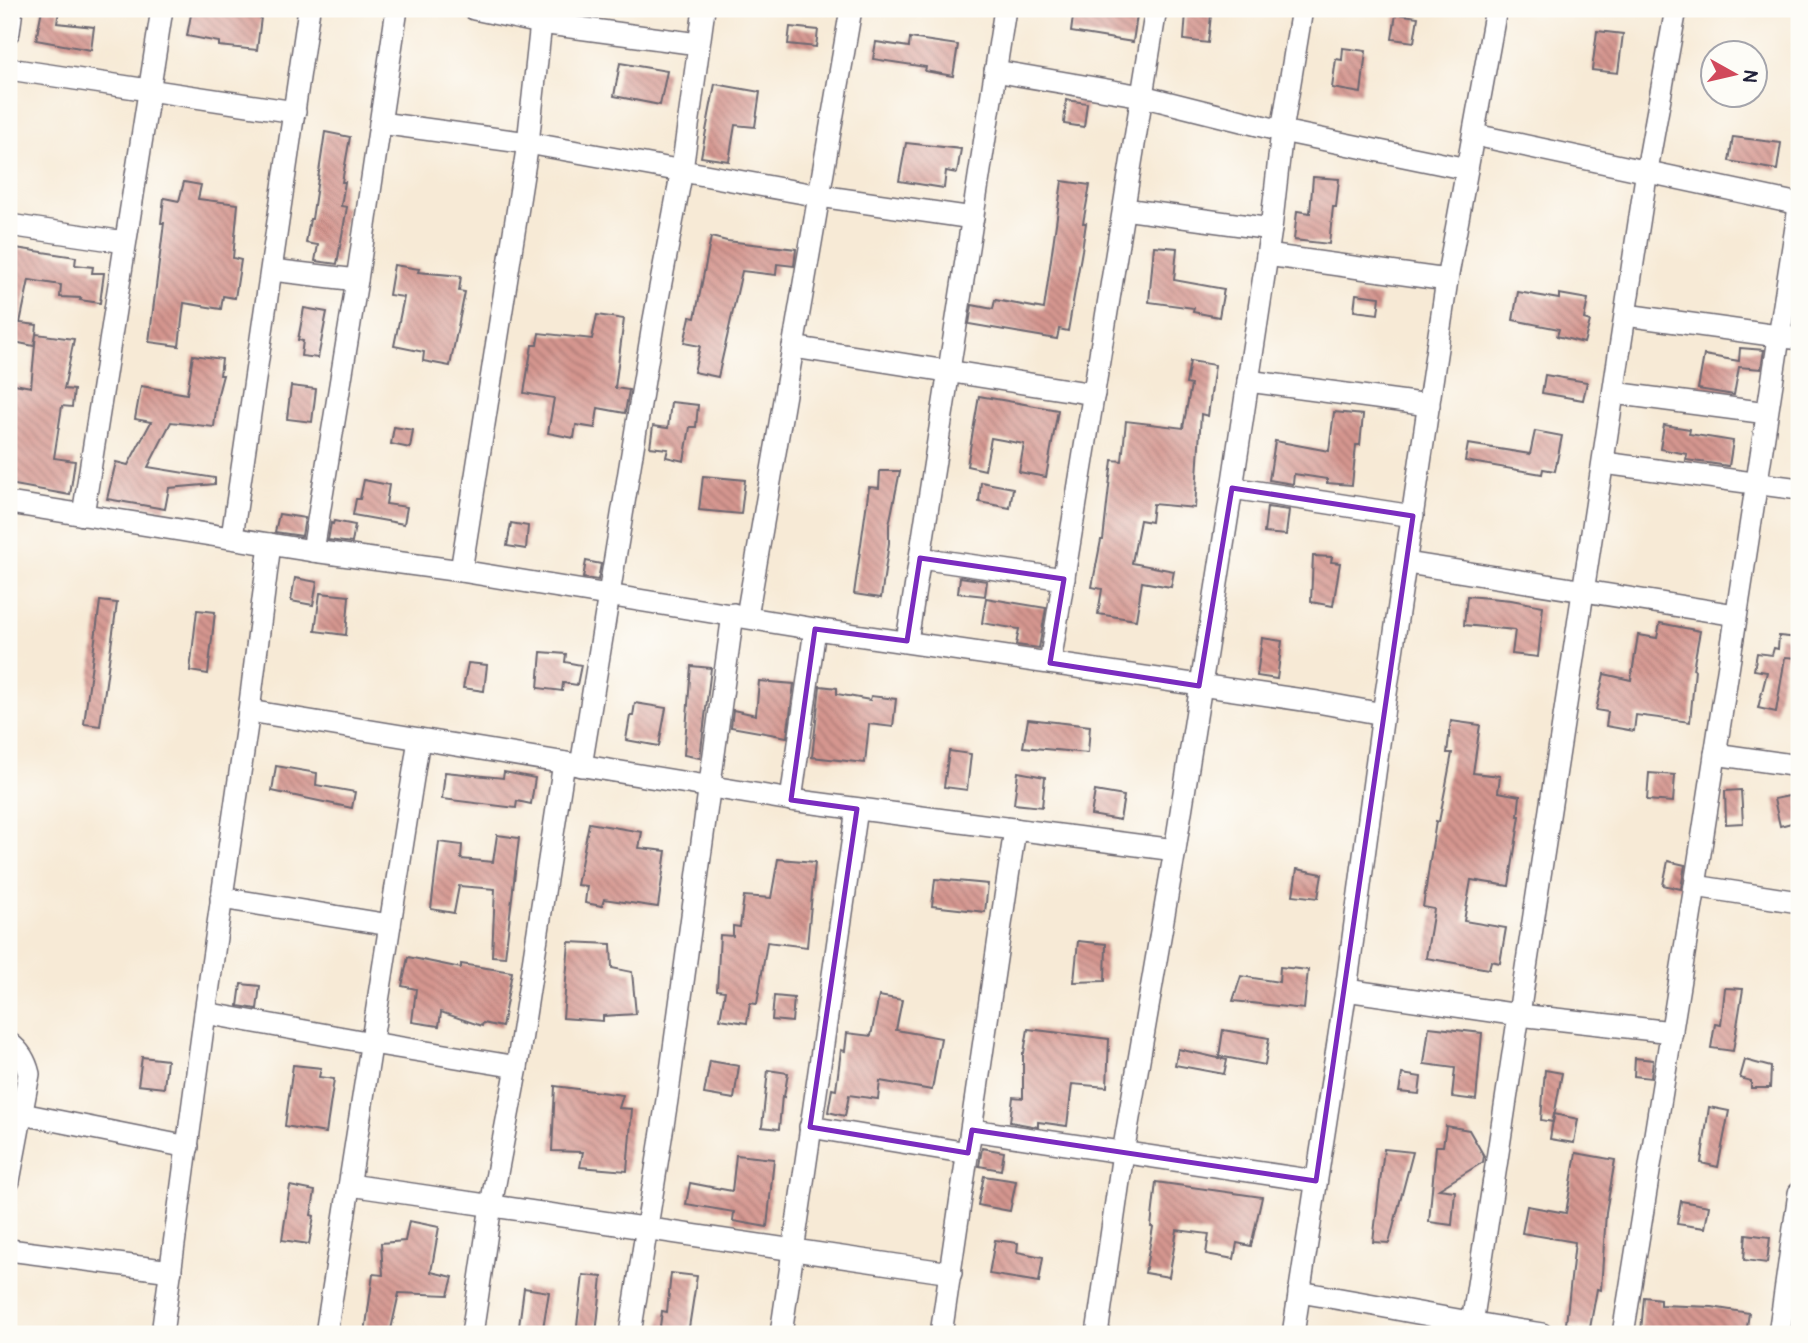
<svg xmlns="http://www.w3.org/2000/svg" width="1808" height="1343" font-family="Pangolin,sans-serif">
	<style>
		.building { fill: url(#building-back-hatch) }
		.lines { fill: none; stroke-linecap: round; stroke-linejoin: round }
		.street-casing { stroke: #6d6871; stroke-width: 24 }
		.street { stroke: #fff; stroke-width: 21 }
		.marked { fill: none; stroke: #7b2cbf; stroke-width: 5; stroke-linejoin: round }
	</style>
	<defs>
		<pattern id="building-back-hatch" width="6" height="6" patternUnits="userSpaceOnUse" patternTransform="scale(1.75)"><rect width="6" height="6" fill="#d5968f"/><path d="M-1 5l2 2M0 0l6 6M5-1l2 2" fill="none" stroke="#ac7a76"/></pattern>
	</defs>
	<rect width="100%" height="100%" fill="#fdfcf7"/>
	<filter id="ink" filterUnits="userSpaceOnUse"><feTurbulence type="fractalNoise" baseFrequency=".0143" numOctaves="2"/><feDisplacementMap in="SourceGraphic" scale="14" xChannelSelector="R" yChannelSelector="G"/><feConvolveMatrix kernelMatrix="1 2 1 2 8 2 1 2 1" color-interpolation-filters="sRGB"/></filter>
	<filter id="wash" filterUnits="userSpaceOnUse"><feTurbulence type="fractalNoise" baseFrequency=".00686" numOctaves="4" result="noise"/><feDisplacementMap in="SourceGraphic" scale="28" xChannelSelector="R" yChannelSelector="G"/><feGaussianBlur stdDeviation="1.57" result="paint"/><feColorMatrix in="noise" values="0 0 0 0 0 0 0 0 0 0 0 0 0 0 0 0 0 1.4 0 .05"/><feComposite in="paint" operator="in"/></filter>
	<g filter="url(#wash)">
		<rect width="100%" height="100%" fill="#f7ead6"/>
		<g id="blocks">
			<g class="building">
				<polygon points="42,9 59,11 57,23 94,27 91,50 36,40"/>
				<polygon points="192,9 262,9 257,50 219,46 219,42 187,36"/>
				<polygon points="1074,9 1120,9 1120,12 1137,15 1133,42 1071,32"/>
				<polygon points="1186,12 1211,15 1208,43 1184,40"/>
				<polygon points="1396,14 1418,17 1414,42 1392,39"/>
				<polygon points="790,27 818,30 816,47 788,44"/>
				<polygon points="1597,31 1623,34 1618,73 1592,70"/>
				<polygon points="910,38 958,45 953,76 925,71 926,67 873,59 876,42 909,47"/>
				<polygon points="1343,48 1366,51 1361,93 1332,88 1336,59 1342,60"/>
				<polygon points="620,63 667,71 660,105 614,96"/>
				<polygon points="715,84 760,92 755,127 735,125 729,161 701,157"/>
				<polygon points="1066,100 1087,103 1084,127 1064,124"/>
				<polygon points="325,132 350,137 342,182 345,182 341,206 347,207 337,264 315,261 318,245 306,243 310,219 312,219"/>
				<polygon points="1733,137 1781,143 1777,170 1729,161"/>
				<polygon points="906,143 961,149 957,173 946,171 944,188 899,181"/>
				<polygon points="1313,177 1339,179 1336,207 1333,207 1329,244 1294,240 1297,211 1310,213"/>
				<polygon points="1062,181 1090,185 1083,223 1086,223 1082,250 1068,331 1059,329 1057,339 969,324 972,305 993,309 995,300 1044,309"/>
				<polygon points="184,182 201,185 198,199 238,204 233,258 241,260 235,298 223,296 221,309 184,303 179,346 149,342 164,223 161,223 164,198 179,201"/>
				<polygon points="711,237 727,241 796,249 794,266 777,264 776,275 742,271 718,377 694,372 700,346 684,343 690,317 695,318"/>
				<polygon points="1154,246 1177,248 1174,280 1224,289 1219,317 1193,312 1194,308 1149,302"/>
				<polygon points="9,247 76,257 75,265 93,267 92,273 104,273 100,303 80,300 81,298 60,297 61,285 29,280 20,323 37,325 36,334 74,339 64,389 74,390 72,407 62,406 54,458 75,461 70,495 9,484 9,383 31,387 36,334 34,346 9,341"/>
				<polygon points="394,265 419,269 418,272 461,276 459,291 465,292 450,366 423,361 424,352 394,346 404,297 389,295"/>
				<polygon points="1518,292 1559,299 1559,294 1588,299 1584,319 1590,321 1584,343 1557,336 1559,329 1513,320"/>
				<polygon points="1356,294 1380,297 1378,314 1354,311"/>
				<polygon points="304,308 327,312 318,358 301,356 303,341 298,340"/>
				<polygon points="597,315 624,319 615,388 629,390 625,413 598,408 595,428 576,425 574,438 548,433 554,398 524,393 532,345 537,345 539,333 592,339"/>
				<polygon points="1740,348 1764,350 1761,369 1739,367 1734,395 1698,389 1704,355 1739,361"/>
				<polygon points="193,355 222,359 220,375 223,375 218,394 214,427 171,422 148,467 215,478 215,484 169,488 165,509 107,499 116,462 128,465 151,422 135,419 141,386 187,394"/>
				<polygon points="1190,361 1215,365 1208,416 1201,414 1195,508 1153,504 1151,522 1140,520 1132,563 1174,571 1171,587 1142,582 1136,620 1098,614 1102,589 1092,587 1101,540 1103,540 1112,460 1122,461 1126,421 1183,428 1191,385 1186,384"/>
				<polygon points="1545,375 1587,382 1583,400 1542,393"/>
				<polygon points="291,386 316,389 312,422 287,419"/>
				<polygon points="979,396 1058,410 1046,477 1019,472 1024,444 991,438 985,470 967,466"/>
				<polygon points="671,402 698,405 696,427 690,427 684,461 666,457 668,449 650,447 653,426 668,428"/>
				<polygon points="1334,412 1363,415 1360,445 1356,445 1352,485 1327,483 1327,479 1294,474 1293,484 1269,480 1275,441 1329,451"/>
				<polygon points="1664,425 1690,429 1689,434 1733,441 1729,466 1686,460 1687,454 1660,449"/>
				<polygon points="394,427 413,430 410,448 391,444"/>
				<polygon points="1535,431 1562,436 1555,471 1543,469 1542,474 1465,461 1468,444 1530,454"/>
				<polygon points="880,471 900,471 889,525 889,543 881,598 854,594 869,487 879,488"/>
				<polygon points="703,476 745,480 741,514 699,510"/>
				<polygon points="364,480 389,485 386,504 407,507 404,524 353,515 356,499 360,499"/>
				<polygon points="981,482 1013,488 1010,508 979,502"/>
				<polygon points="1267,507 1289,510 1286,535 1264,533"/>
				<polygon points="279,514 305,518 302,536 275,532"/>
				<polygon points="334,521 355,525 352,543 328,540 331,523 333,524"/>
				<polygon points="511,523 528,526 526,549 507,546"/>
				<polygon points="1313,556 1332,557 1331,562 1340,563 1333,606 1311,602"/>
				<polygon points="586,561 601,564 598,580 583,578"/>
				<polygon points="960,577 987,581 985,596 958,593"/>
				<polygon points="295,578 317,582 313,605 291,601"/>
				<polygon points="320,593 349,596 346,635 315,631"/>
				<polygon points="1467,596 1511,600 1543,606 1538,657 1512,654 1515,630 1464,625"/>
				<polygon points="986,598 1046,608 1039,648 1016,645 1019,629 982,623"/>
				<polygon points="100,601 117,603 100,726 84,724"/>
				<polygon points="197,610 215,612 208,674 190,671"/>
				<polygon points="1660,623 1700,631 1693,669 1695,670 1690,722 1636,715 1634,731 1606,726 1608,712 1596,710 1604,674 1631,680 1638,635 1657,638"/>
				<polygon points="1779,636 1799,638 1799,658 1785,657 1776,712 1758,708 1767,672 1754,670 1757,653 1772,655 1774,648 1778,649"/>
				<polygon points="1262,638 1282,641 1277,679 1257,676"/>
				<polygon points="541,652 566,654 565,662 581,665 577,685 563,683 562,691 538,688"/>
				<polygon points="468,663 487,665 484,691 463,688"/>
				<polygon points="691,666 711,668 700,758 684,755"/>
				<polygon points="759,681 794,684 787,737 731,727 733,710 756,715"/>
				<polygon points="820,686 837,688 837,694 870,700 871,696 896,699 893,727 869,724 865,763 812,757"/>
				<polygon points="635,703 666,708 659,746 626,740 630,716 633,716"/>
				<polygon points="1028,719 1090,726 1088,753 1023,747"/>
				<polygon points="1451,721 1480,725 1473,773 1500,776 1498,792 1520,796 1518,816 1520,816 1509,886 1471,880 1464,921 1506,928 1500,963 1491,961 1489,969 1426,958 1434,909 1423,907 1436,821 1439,822 1452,753 1447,753"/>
				<polygon points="949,751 971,754 967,790 944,787"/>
				<polygon points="276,766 317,773 316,785 355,792 352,808 272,791"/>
				<polygon points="445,772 503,778 504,772 535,778 531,804 517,801 516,808 442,799"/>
				<polygon points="1018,772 1045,777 1042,807 1014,804"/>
				<polygon points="1649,773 1675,775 1673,802 1647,800"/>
				<polygon points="1741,790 1743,823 1726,824 1725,791"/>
				<polygon points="1095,791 1124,796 1120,820 1091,815"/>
				<polygon points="1799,794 1799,821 1780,826 1774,799"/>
				<polygon points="589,823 642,832 639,848 666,851 658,907 604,899 602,906 585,903 587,886 577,885"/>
				<polygon points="497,835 519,838 505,957 492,956 495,889 459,886 454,913 431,909 439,842 462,845 461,859 493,862"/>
				<polygon points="778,859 815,862 807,947 767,942 757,1004 750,1003 747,1023 720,1019 725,991 717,990 720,935 733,936 733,926 740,927 744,896 771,898"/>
				<polygon points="1668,861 1685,865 1681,889 1663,885"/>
				<polygon points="1297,869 1322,874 1318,898 1293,895"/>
				<polygon points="935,879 988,884 985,912 932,906"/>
				<polygon points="1078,941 1106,944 1105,981 1074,982"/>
				<polygon points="569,942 611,944 612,968 632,972 636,1014 603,1016 603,1021 563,1018"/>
				<polygon points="408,957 461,968 461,964 512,972 502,1027 483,1023 482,1026 441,1012 439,1026 412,1022 416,989 402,986"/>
				<polygon points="1280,967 1308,970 1304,1009 1233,1001 1241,976 1279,982"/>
				<polygon points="241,984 260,986 257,1009 238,1006"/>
				<polygon points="1725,988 1743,989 1733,1051 1711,1048 1715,1024 1721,1025"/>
				<polygon points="774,996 794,998 792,1022 772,1020"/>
				<polygon points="879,996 902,1000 896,1030 941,1038 932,1090 880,1081 878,1099 849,1095 845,1116 828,1112 832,1089 836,1090 841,1050 845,1051 847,1033 871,1036"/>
				<polygon points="1429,1027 1482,1033 1476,1100 1452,1097 1455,1068 1424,1064"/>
				<polygon points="1028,1029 1109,1039 1107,1087 1072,1084 1067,1126 1038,1122 1038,1127 1010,1122 1013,1097 1023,1098 1023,1053 1024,1053"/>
				<polygon points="1223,1030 1269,1038 1265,1065 1219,1056"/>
				<polygon points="1178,1049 1227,1060 1224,1074 1175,1065"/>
				<polygon points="142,1057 167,1060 164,1088 138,1085"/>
				<polygon points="1635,1058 1653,1060 1651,1078 1634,1076"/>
				<polygon points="1745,1060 1771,1067 1770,1088 1751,1088 1751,1081 1740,1078"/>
				<polygon points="710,1061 739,1066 734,1099 704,1094"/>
				<polygon points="293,1065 321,1068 319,1077 334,1079 326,1133 285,1126"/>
				<polygon points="768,1070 788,1073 784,1097 782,1096 779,1129 762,1127"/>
				<polygon points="1545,1070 1562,1073 1553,1122 1541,1120"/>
				<polygon points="1402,1074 1421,1077 1419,1094 1399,1092"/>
				<polygon points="555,1086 623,1095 619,1108 632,1109 627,1171 580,1167 583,1152 552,1151"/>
				<polygon points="1709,1107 1729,1111 1718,1167 1701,1163"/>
				<polygon points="1554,1114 1578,1119 1574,1143 1550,1139"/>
				<polygon points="1446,1126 1469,1130 1484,1156 1483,1162 1439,1189 1455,1191 1452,1225 1429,1222 1436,1146 1443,1146"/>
				<polygon points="982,1148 1004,1152 1001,1170 979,1166"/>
				<polygon points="1384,1149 1413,1152 1389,1243 1373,1242"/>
				<polygon points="1576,1153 1615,1160 1606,1212 1601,1290 1597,1289 1590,1328 1566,1324 1575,1242 1522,1233 1527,1206 1566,1213"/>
				<polygon points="736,1155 774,1159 767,1227 733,1221 734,1212 686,1204 690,1183 732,1191"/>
				<polygon points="984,1176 1016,1181 1010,1211 978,1205"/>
				<polygon points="1156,1182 1262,1197 1251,1246 1237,1243 1234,1259 1206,1254 1209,1234 1177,1230 1169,1277 1145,1273 1153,1227 1151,1227"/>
				<polygon points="290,1186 315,1191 311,1215 314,1216 309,1244 282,1240"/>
				<polygon points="1681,1201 1709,1206 1705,1228 1677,1224"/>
				<polygon points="409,1221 439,1227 431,1272 453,1277 448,1295 399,1293 390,1334 365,1333 373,1274 383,1275 381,1243 405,1241"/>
				<polygon points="1746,1234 1770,1237 1767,1263 1744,1260"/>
				<polygon points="995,1240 1018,1243 1017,1252 1043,1257 1039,1282 989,1274"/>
				<polygon points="671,1273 697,1276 688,1334 659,1334 662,1311 667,1312"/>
				<polygon points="583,1275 602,1277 596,1334 576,1334"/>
				<polygon points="524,1288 549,1292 542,1334 518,1334"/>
				<polygon points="1644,1297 1660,1299 1660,1305 1712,1307 1749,1313 1746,1334 1656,1334 1641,1332"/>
			</g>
		</g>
	</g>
	<g filter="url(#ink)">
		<use href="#blocks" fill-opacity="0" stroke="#6d6871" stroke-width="2"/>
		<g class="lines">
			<defs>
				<g id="street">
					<polyline points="474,9 541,23 698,44"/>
					<polyline points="9,32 12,9"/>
					<polyline points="9,69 295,112"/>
					<polyline points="995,71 1142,96 1282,131 1467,169"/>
					<polyline points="380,123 528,143 820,196 973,218"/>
					<polyline points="1475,135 1799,204"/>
					<polyline points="1124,209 1271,229"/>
					<polyline points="9,225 125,242"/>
					<polyline points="1267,255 1447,280"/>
					<polyline points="272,270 357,280"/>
					<polyline points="1626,315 1799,339"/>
					<polyline points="793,347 1094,394"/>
					<polyline points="1248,381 1429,405"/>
					<polyline points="1614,393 1767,413"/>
					<polyline points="1604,463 1799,489"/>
					<polyline points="1232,488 1413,516"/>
					<polyline points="9,503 313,551 461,571 815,629 1317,702 1383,714"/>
					<polyline points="83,515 162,9"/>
					<polyline points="232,537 309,9"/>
					<polyline points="313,551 357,280 397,9"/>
					<polyline points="920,558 1064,579"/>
					<polyline points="1407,563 1736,615"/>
					<polyline points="461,571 528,143 541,23 540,9"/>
					<polyline points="747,616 851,9"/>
					<polyline points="907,641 1005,9"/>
					<polyline points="1050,663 1156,9"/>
					<polyline points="249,711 791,800 1175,850"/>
					<polyline points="1715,754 1799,766"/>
					<polyline points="581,766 653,325 682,170 704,9"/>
					<polyline points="791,800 815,629"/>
					<polyline points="1695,886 1799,902"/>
					<polyline points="221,898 390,925"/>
					<polyline points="1346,990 1519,1015 1672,1032"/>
					<polyline points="205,1013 372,1043 517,1067"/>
					<path d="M9 1043C20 1051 26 1061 29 1074L9 1181"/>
					<polyline points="22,1114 188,1147"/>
					<polyline points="810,1127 968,1153"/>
					<polyline points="972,1130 1316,1181"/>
					<polyline points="350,1185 951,1273"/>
					<polyline points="9,1250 171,1271"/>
					<path d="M1299 1292C1380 1305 1460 1322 1542 1334"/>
					<polyline points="1472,1324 1647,170 1676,9"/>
					<polyline points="162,1334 205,1013 249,711 270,544"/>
					<polyline points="326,1334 419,739"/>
					<polyline points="472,1334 491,1205 517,1067 564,763"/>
					<polyline points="630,1334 667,1100 733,614"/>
					<polyline points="781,1334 857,809"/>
					<polyline points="941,1334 1015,829"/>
					<polyline points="1097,1334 1123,1153 1175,850 1232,488 1271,229 1282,131 1302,9"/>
					<polyline points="1293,1334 1346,990 1383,714 1447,280 1496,9"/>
					<polyline points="1623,1334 1695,886 1799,207"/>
					<polyline points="1779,1334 1799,1193"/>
				</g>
			</defs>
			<use href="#street" class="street-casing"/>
			<use href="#street" class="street"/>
		</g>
	</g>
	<path class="marked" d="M1232 488 1413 516 1316 1181 972 1130 968 1153 810 1127 857 809 791 800 815 629 907 641 920 558 1064 579 1050 663 1199 686Z"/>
	<rect width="1808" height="1343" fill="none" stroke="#fdfcf7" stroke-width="35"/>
	<g transform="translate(1734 74) rotate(98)"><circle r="33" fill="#fdfcf7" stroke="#a5a5ac" stroke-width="2"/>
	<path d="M0-5L12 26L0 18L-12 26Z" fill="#d1495b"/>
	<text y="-10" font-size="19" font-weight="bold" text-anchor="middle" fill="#22223b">N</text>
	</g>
</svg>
